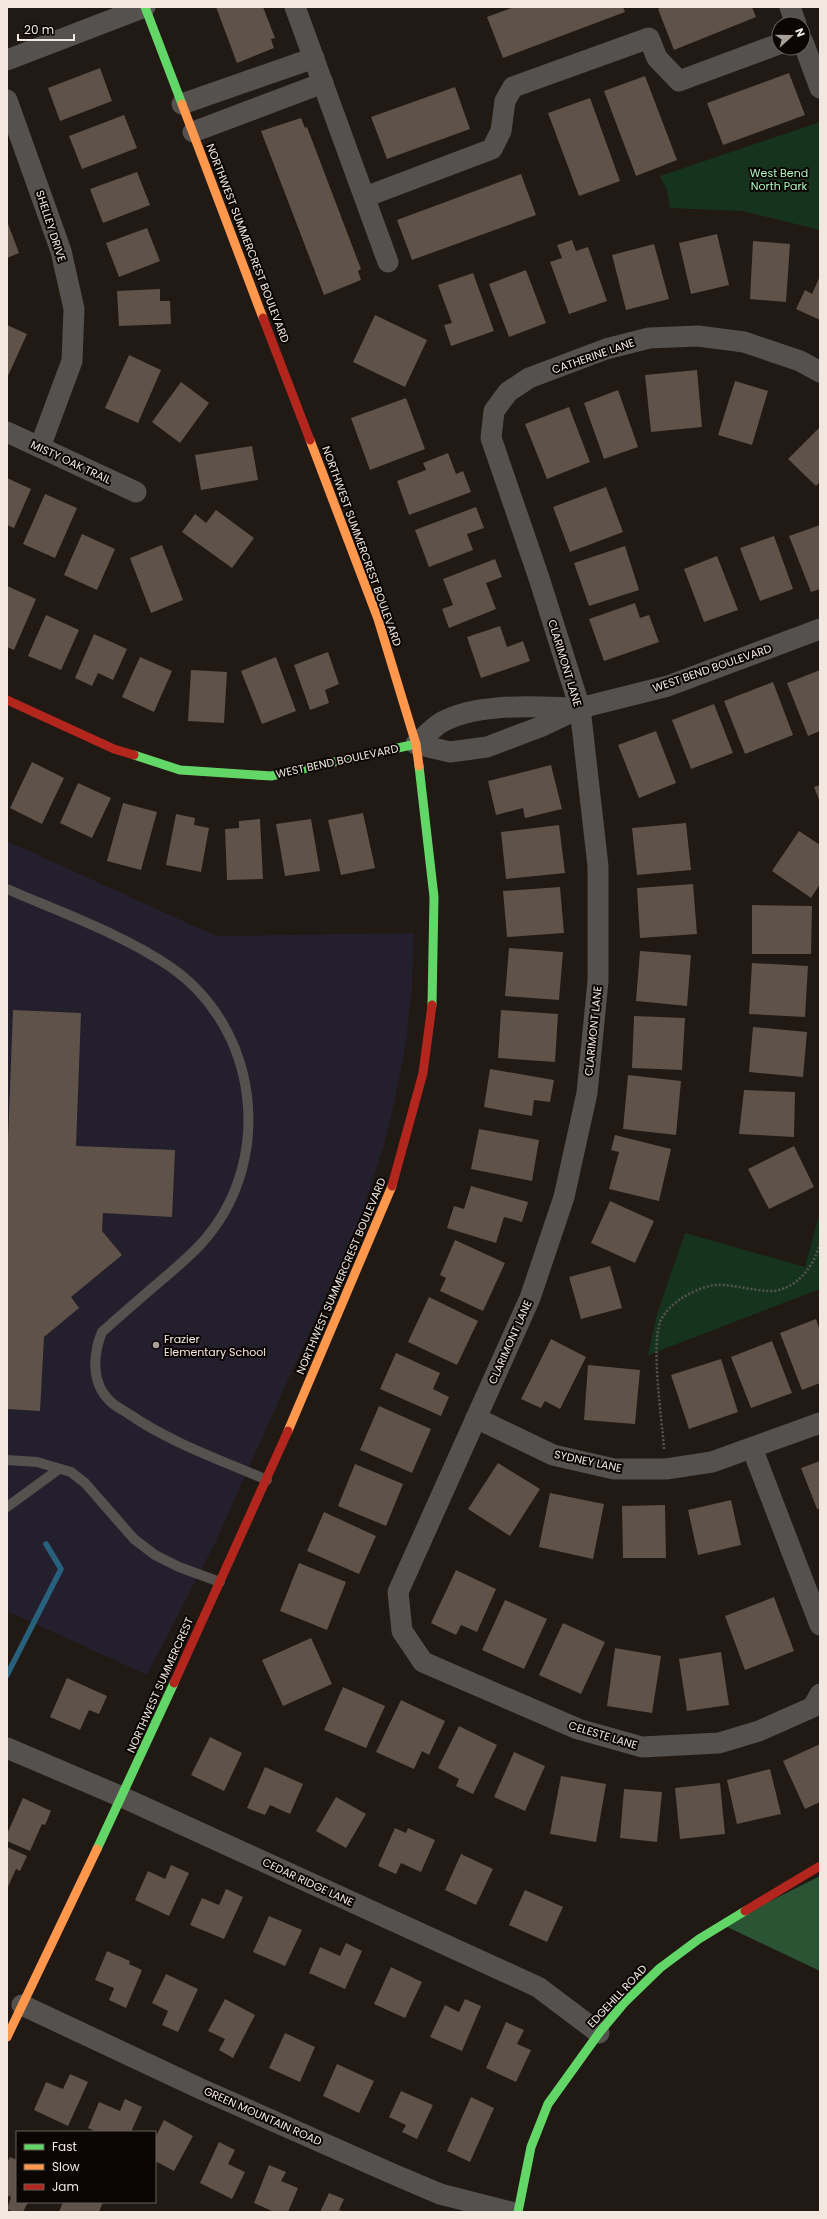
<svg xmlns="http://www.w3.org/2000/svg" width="827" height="2219" font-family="Poppins,sans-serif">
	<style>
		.education { fill: #241f2c }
		.green { fill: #16341d }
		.forest { fill: #2a5433 }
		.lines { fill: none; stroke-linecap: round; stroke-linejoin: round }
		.stream { stroke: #28617d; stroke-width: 5.5 }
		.building { fill: #5f5248 }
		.path { stroke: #575451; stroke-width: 2.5; stroke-dasharray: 2 2; stroke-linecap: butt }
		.lane { stroke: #54514e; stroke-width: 10 }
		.street { stroke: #54514e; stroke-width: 21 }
		.fast { stroke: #63d668; stroke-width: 9 }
		.slow { stroke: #ff974d; stroke-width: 9 }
		.jam { stroke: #b3261e; stroke-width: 9 }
		.poi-dot { fill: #a9a098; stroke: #0b0503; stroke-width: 1.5 }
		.labels { text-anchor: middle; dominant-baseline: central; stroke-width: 4; stroke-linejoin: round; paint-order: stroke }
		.park-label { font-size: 11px; fill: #aaf6ba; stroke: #0b0503 }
		.street-label { font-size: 11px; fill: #f2e8e0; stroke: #0b0503 }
		.poi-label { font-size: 11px; fill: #f2e8e0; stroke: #0b0503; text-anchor: start }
	</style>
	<rect width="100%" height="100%" fill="#211913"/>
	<polygon class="education" points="7,841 216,936 414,933 412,986 406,1043 396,1095 384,1145 360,1220 215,1543 147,1675 7,1611"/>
	<g class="green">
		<polygon points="820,122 820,230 742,211 670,208 667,190 660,176"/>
		<polygon points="820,1212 820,1289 648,1355 657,1314 685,1233 805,1267"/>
	</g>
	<polygon class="forest" points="820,1876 820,1971 723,1925"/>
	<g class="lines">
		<polyline class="stream" points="7,1675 61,1569 46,1544"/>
	</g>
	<g class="building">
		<polygon points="216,7 263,7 275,38 271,39 274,48 237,63"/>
		<polygon points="514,7 623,7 625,12 503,58 487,17"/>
		<polygon points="662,7 752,7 756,17 674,50 658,9"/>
		<polygon points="100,68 112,101 60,121 48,88"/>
		<polygon points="789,73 805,115 723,145 707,103"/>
		<polygon points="645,76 677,160 636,176 604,91"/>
		<polygon points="455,87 470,129 387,159 371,117"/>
		<polygon points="590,98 620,181 579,196 548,113"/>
		<polygon points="124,115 137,148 82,169 69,136"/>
		<polygon points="301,118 305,128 307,127 361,269 358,271 361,280 324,295 261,131"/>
		<polygon points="137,172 150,205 103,223 90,189"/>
		<polygon points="521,174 536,215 412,260 397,220"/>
		<polygon points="7,221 19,253 7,258"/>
		<polygon points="147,228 160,261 119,277 106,243"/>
		<polygon points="717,234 729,285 691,294 679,243"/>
		<polygon points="572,240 576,251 588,247 607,301 569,314 550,262 562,258 557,245"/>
		<polygon points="753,241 790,244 786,302 750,299"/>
		<polygon points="654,244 669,299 626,310 612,255"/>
		<polygon points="526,270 546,323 509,337 489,284"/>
		<polygon points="473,273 494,331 451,346 444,325 452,323 438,285"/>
		<polygon points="820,276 820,320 796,309 805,290 812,294"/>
		<polygon points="160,289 160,301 170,301 171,324 119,326 117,291"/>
		<polygon points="375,315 427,340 405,387 353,362"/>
		<polygon points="7,325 27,334 7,378"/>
		<polygon points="129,355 161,370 138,423 105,408"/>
		<polygon points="697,370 702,427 651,432 645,375"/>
		<polygon points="735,381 768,391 752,445 718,435"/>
		<polygon points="181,382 209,403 180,443 152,422"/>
		<polygon points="618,390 638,447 604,459 584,403"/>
		<polygon points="406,398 425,449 370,470 351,418"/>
		<polygon points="569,407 590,462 547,479 525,424"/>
		<polygon points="820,427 820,482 816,486 788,459"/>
		<polygon points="252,446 258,480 201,490 195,455"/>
		<polygon points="448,453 456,474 463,471 471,492 409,515 397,481 426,470 423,463"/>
		<polygon points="7,478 31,489 14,528 7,525"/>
		<polygon points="606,487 623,532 570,552 553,507"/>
		<polygon points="45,494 77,508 55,558 23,544"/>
		<polygon points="476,507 484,528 467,534 473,550 429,567 415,530"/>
		<polygon points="216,510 254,538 232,568 182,532 195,514 206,523"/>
		<polygon points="820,525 820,589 811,592 789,536"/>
		<polygon points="82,534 115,549 97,590 64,575"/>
		<polygon points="774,536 793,589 760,601 740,548"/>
		<polygon points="162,545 183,600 151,613 130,558"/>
		<polygon points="625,546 639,590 589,606 574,563"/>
		<polygon points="717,556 738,610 704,622 684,569"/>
		<polygon points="495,559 502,577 486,583 496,609 449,628 442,609 453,605 443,579"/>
		<polygon points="7,586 36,599 14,650 7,647"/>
		<polygon points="635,603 640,618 649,615 659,642 604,661 589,619"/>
		<polygon points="46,615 79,630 61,670 28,656"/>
		<polygon points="500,626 507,647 523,641 530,661 481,678 467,637"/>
		<polygon points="94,634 127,649 113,680 98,673 92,686 75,678"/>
		<polygon points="328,652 339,684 325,690 329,703 310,710 294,665"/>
		<polygon points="140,657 172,671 154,712 122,697"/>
		<polygon points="276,657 296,711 262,724 241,671"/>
		<polygon points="191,670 227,672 224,723 188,721"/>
		<polygon points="820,670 820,731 808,736 787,683"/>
		<polygon points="773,682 793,735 745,754 724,701"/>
		<polygon points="714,704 733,753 691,769 672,720"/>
		<polygon points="656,731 676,783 639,798 618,745"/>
		<polygon points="32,762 64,778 42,824 10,808"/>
		<polygon points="551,765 562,809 525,818 523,808 496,815 488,781"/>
		<polygon points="78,783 111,798 92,838 60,823"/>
		<polygon points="820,785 820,802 814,787"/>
		<polygon points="123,803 157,812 141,870 107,861"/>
		<polygon points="363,813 375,868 341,875 328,820"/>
		<polygon points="176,814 195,818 194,825 209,828 201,872 166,865"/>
		<polygon points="260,819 263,879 227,880 225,829 239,828 239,821"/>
		<polygon points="311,819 320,871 285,876 276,824"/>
		<polygon points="686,823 691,870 637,875 632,828"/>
		<polygon points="559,825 565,873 506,879 501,832"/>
		<polygon points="799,831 820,845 820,884 811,898 772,871"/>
		<polygon points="693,884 697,934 640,938 637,888"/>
		<polygon points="560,887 564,933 507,937 503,891"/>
		<polygon points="752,905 812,906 811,954 752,954"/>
		<polygon points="509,948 563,952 559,1000 505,996"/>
		<polygon points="640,951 691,955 687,1006 636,1001"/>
		<polygon points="752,963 808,966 805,1017 749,1014"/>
		<polygon points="13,1010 81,1013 76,1146 175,1150 172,1217 103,1213 102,1231 122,1255 71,1297 79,1308 44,1337 40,1411 7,1409 7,1168"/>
		<polygon points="501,1010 558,1014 555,1062 498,1058"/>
		<polygon points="634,1016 685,1018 682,1070 632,1068"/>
		<polygon points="753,1027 807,1032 803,1077 749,1072"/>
		<polygon points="490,1069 554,1080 550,1102 534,1100 532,1116 484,1107"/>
		<polygon points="628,1075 681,1081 676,1135 623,1129"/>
		<polygon points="744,1090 795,1092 794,1137 739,1134"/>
		<polygon points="479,1129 539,1140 532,1181 471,1169"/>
		<polygon points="615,1135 671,1149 659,1201 609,1189 619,1152 611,1150"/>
		<polygon points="794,1146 814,1187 769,1209 748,1169"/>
		<polygon points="471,1186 528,1202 522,1222 504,1217 496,1243 447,1228 454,1206 464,1209"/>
		<polygon points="610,1201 654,1221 635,1263 591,1243"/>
		<polygon points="455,1240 505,1263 483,1311 440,1291 446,1278 440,1275"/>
		<polygon points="610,1266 622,1308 581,1319 569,1277"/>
		<polygon points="429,1297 478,1321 457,1365 408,1342"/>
		<polygon points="816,1319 820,1331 820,1383 802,1390 780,1333"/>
		<polygon points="551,1339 586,1357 560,1409 545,1401 541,1408 521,1399"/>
		<polygon points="772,1341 792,1393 751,1408 731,1357"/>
		<polygon points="396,1353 440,1373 433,1389 449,1397 441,1416 380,1389"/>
		<polygon points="721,1359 738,1412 689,1429 671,1375"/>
		<polygon points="588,1365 640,1370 635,1424 584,1420"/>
		<polygon points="379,1406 431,1429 412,1473 360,1450"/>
		<polygon points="820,1461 820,1508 817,1509 801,1468"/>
		<polygon points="498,1463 540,1489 510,1536 468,1509"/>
		<polygon points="355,1464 403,1484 386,1526 338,1506"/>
		<polygon points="550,1493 604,1504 593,1559 539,1547"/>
		<polygon points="731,1500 741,1545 698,1555 688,1510"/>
		<polygon points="665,1505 666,1558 623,1558 622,1506"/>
		<polygon points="324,1512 376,1536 359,1574 307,1551"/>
		<polygon points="299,1563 346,1582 327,1630 280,1611"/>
		<polygon points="456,1570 496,1589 477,1632 461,1625 456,1635 431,1623"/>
		<polygon points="774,1597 794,1651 745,1670 725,1616"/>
		<polygon points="505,1600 547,1619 524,1669 482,1650"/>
		<polygon points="563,1623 605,1642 581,1694 539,1675"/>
		<polygon points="311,1638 332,1684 283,1706 262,1660"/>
		<polygon points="615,1648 661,1656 652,1713 607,1706"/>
		<polygon points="721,1652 729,1705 687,1711 679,1659"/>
		<polygon points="67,1678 107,1696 99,1714 89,1710 80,1730 50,1717"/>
		<polygon points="343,1687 385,1706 366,1748 324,1730"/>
		<polygon points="401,1700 445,1721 429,1755 422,1751 414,1769 376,1752"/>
		<polygon points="459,1726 497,1745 473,1794 456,1786 459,1779 438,1768"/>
		<polygon points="210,1737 242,1753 224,1791 191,1775"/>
		<polygon points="820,1744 820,1802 805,1809 783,1761"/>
		<polygon points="514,1752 545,1766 525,1811 494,1797"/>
		<polygon points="265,1767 303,1784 290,1814 270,1805 265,1815 247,1808"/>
		<polygon points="770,1769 781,1814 737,1824 727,1780"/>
		<polygon points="561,1776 606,1784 596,1842 550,1834"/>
		<polygon points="720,1783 725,1834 680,1839 675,1788"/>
		<polygon points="624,1789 662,1792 657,1842 620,1838"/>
		<polygon points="336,1797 366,1814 346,1848 316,1831"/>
		<polygon points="23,1798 51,1811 45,1825 42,1824 30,1851 7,1841 7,1834"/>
		<polygon points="395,1828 406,1833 408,1828 435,1840 421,1872 401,1863 396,1874 378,1866"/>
		<polygon points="7,1847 27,1856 20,1871 16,1869 7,1889"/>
		<polygon points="461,1854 493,1869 476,1905 445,1890"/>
		<polygon points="171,1865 189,1873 169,1916 135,1900 148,1871 165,1879"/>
		<polygon points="226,1889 243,1897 224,1939 190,1925 202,1898 219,1905"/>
		<polygon points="525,1890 563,1907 547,1942 509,1925"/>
		<polygon points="269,1916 302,1930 285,1966 253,1952"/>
		<polygon points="346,1943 362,1951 345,1989 309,1973 320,1947 340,1956"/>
		<polygon points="107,1951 130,1961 129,1964 142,1970 126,2008 109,2000 114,1988 95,1980"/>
		<polygon points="391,1967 422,1982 405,2018 374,2004"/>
		<polygon points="166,1974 198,1989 178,2032 162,2025 168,2011 152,2003"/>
		<polygon points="225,1999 255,2015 233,2058 219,2050 225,2039 208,2031"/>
		<polygon points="465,1999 481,2006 462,2051 430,2037 445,2005 459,2012"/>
		<polygon points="506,2022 524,2030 517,2044 531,2050 516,2082 486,2068"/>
		<polygon points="285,2033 315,2047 300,2082 269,2068"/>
		<polygon points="337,2064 374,2081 359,2113 323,2096"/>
		<polygon points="70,2074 88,2082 68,2126 34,2110 46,2082 63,2089"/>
		<polygon points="401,2091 433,2105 417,2139 402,2132 406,2125 389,2117"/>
		<polygon points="471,2097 494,2108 470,2162 447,2151"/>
		<polygon points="125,2099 142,2107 131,2132 97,2132 88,2128 99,2102 120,2111"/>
		<polygon points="164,2120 193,2136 174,2171 155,2161 155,2138"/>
		<polygon points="219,2142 235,2150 228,2164 245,2172 232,2199 200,2183"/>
		<polygon points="10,2157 17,2160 17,2202 28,2202 23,2212 14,2212 7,2209 11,2197 7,2195 7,2163"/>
		<polygon points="269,2165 286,2172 281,2181 298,2188 288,2212 274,2212 254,2203"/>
		<polygon points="329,2193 344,2199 339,2210 344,2212 320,2212"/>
		<polygon points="63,2202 103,2202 99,2212 59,2212"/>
	</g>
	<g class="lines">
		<path class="path" d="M664 1449C662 1419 651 1348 660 1322 664 1312 674 1303 682 1298 692 1292 704 1286 716 1285 734 1284 753 1291 770 1291 796 1291 814 1266 820 1244"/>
		<g class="lane">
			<path d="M7 889C60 912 125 935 172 968 258 1029 274 1156 207 1237 195 1252 179 1265 164 1278 143 1296 122 1314 102 1332 93 1354 91 1382 109 1400 114 1406 123 1410 129 1414 171 1443 221 1460 267 1480"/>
			<polyline points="7,1460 37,1462 71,1472 85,1483 134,1539 155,1555 179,1567 220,1582"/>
			<polyline points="7,1507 59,1469"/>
		</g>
		<g class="street">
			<polyline points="295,7 388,262"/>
			<polyline points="790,7 796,24"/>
			<polyline points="803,42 820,88"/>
			<polyline points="7,60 145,7"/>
			<polyline points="7,100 61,251 74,309 72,361 40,447"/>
			<polyline points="182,104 314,58"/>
			<polyline points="193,132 323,83"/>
			<polyline points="365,197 492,149 501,131 505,101 513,87 649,38 657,58 679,81 779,44"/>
			<polyline points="820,372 800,361 744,342 698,336 649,338 606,349 529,378 508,392 494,411 491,438 539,578 580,708 598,866 598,981 587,1093 564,1197 530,1298 398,1592 402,1631 423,1662 578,1729 642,1747 719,1743 759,1731 813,1707 820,1694"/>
			<polyline points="7,432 136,492"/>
			<polyline points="416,744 450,752 487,747 540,727 580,708 668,686 820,629"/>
			<path d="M416 744C425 737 433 727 442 722 479 702 536 707 577 708"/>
			<polyline points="476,1418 553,1455 614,1469 666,1469 712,1462 820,1423"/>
			<polyline points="752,1448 820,1625"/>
			<polyline points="7,1748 122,1797 538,1987 599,2033"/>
			<polyline points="22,2005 201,2089 393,2174 440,2194 511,2212"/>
		</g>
		<g class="fast">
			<polyline points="145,7 182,104"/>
			<polyline points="134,755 180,770 271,776 416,744"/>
			<polyline points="419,766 434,897 432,1005"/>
			<polyline points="97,1849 174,1683"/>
			<polyline points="518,2212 531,2147 548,2104 599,2033 624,2003 660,1968 699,1939 745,1911"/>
		</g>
		<g class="slow">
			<polyline points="182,104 263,318"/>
			<polyline points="310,440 378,619 416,744 419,766"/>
			<polyline points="288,1431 392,1186"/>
			<polyline points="7,2037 97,1849"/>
		</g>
		<g class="jam">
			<polyline points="263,318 310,440"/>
			<polyline points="7,700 114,749 134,755"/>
			<polyline points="392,1186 423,1073 432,1005"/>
			<polyline points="174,1683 288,1431"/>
			<polyline points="745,1911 820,1866"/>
		</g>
	</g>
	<circle class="poi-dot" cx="156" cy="1345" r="4"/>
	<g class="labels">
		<g class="park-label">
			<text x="779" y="173">West Bend<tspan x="779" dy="13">North Park</tspan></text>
		</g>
		<g class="street-label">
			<text transform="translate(51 226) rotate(72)">SHELLEY DRIVE</text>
			<text transform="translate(248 243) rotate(69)">NORTHWEST SUMMERCREST BOULEVARD</text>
			<text transform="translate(593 356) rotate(-19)">CATHERINE LANE</text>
			<text transform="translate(71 462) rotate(25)">MISTY OAK TRAIL</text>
			<text transform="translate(362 546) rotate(70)">NORTHWEST SUMMERCREST BOULEVARD</text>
			<text transform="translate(565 663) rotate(73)">CLARIMONT LANE</text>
			<text transform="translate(712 668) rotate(-19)">WEST BEND BOULEVARD</text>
			<text transform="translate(337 761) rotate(-12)">WEST BEND BOULEVARD</text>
			<text transform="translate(593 1031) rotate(-84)">CLARIMONT LANE</text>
			<text transform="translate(341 1276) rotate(-67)">NORTHWEST SUMMERCREST BOULEVARD</text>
			<text transform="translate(510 1342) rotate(-66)">CLARIMONT LANE</text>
			<text transform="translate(588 1461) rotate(12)">SYDNEY LANE</text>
			<text transform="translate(160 1685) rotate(-66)">NORTHWEST SUMMERCREST</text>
			<text transform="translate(603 1735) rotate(17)">CELESTE LANE</text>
			<text transform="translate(308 1882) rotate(25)">CEDAR RIDGE LANE</text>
			<text transform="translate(617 1996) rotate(-47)">EDGEHILL ROAD</text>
			<text transform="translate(263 2116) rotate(24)">GREEN MOUNTAIN ROAD</text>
		</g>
		<g class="poi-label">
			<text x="164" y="1339">Frazier<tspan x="164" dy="13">Elementary School</tspan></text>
		</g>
	</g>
	<rect width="827" height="2219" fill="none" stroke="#f2e8e0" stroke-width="16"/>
	<rect x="16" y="2131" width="140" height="72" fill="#0b0503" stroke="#67605b"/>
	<rect x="24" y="2144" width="20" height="6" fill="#63d668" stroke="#67605b"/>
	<text x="52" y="2151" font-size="12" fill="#f2e8e0">Fast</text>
	<rect x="24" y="2164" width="20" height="6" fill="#ff974d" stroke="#67605b"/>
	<text x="52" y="2171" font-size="12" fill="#f2e8e0">Slow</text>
	<rect x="24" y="2184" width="20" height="6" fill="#b3261e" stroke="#67605b"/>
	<text x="52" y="2191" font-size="12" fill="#f2e8e0">Jam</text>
	<g transform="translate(791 36) rotate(69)"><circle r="19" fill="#0b0503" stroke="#67605b"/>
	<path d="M0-3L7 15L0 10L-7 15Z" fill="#a9a098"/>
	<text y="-6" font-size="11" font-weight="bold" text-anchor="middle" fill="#f2e8e0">N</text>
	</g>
	<path d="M18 34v6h56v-6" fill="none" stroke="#f2e8e0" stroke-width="2"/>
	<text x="24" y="34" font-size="12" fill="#f2e8e0" stroke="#0b0503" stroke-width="3" paint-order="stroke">20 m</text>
</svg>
